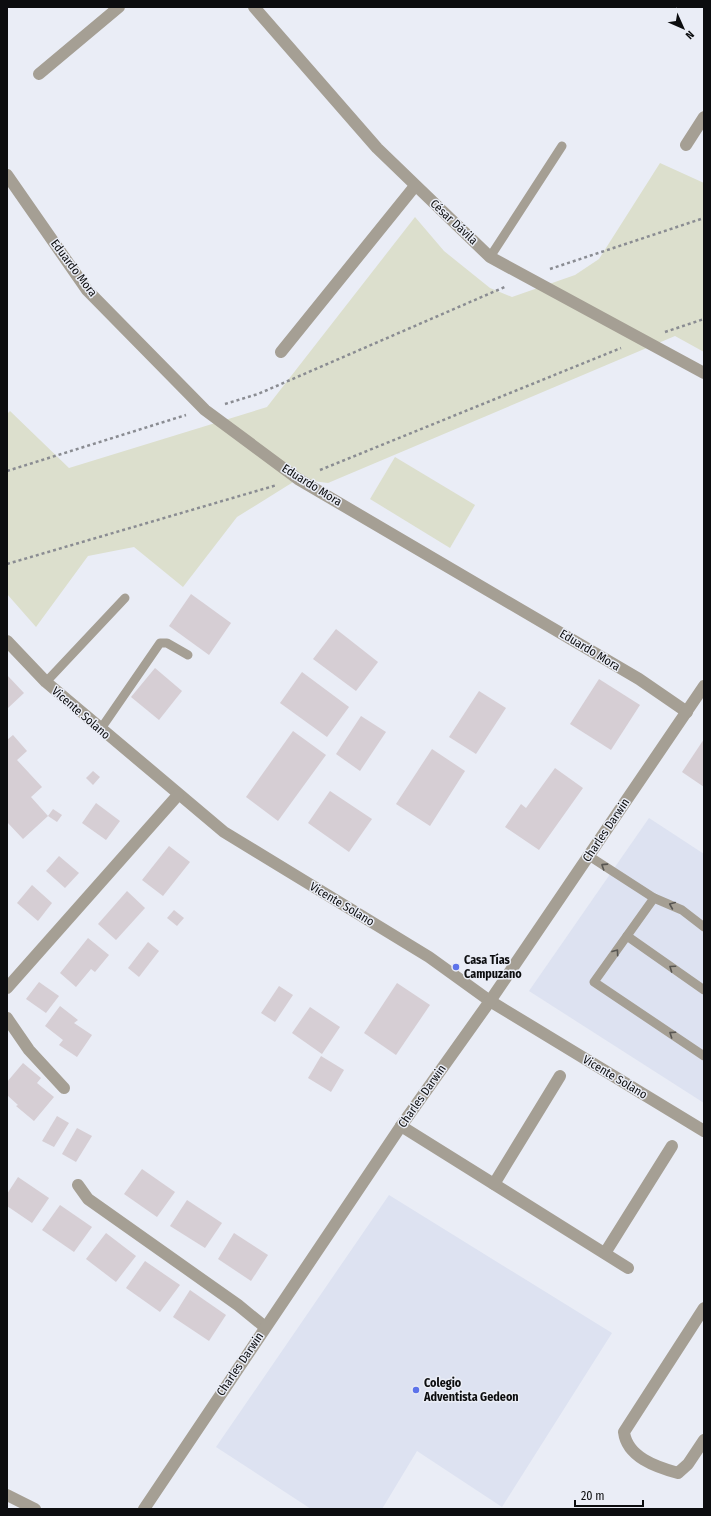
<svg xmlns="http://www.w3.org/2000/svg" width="711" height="1516" font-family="'Fira Sans Condensed',sans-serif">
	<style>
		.built { fill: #dde2f1 }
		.green { fill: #dcdfcd }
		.building { fill: #d6ced4 }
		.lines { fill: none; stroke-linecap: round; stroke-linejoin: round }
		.path { stroke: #8a8c92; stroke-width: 2.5; stroke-dasharray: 3 3; stroke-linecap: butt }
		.lane { stroke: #a59f94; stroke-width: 9 }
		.street { stroke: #a59f94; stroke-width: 12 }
		.oneway { stroke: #585652 }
		.poi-dot { fill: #5d73ea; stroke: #eaedf6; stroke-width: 1.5 }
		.labels { text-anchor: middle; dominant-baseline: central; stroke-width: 3; stroke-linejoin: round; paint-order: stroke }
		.street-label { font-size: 12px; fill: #0c0d0f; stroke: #eaedf6 }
		.poi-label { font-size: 12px; font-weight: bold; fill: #0c0d0f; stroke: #eaedf6; text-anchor: start }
	</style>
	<rect width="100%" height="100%" fill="#eaedf6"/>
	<g class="built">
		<polygon points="649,818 704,854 704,1103 529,991"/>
		<polygon points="389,1195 612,1333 502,1507 417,1451 382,1509 311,1509 216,1447"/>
	</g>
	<g class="green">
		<polygon points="660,163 704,183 704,352 675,336 328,483 298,479 237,517 183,587 134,547 88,556 36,627 7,594 7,414 10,411 69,468 267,407 415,217 444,251 490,288 512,297 575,275 599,259"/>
		<polygon points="395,457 475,505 450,548 370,499"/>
	</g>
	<g class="building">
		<polygon points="191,594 231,623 209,655 169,626"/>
		<polygon points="336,629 378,662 356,691 313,659"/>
		<polygon points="155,668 182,691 159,720 131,697"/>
		<polygon points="302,672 349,707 327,737 280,703"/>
		<polygon points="7,675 24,693 7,709"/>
		<polygon points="599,679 640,705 611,750 570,724"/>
		<polygon points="479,691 506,708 476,754 449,737"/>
		<polygon points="361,716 386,732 360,771 336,754"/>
		<polygon points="293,731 326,755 278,821 246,797"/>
		<polygon points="13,735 27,751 17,760 42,787 31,797 48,816 23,839 7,822 7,740"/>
		<polygon points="704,739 704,787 682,772"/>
		<polygon points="432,749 465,771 430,826 396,804"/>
		<polygon points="555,768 583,788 539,850 505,827 521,804 526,808"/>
		<polygon points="93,771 100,777 93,785 86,778"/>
		<polygon points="330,791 372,819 349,852 308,823"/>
		<polygon points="96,803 120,821 106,840 82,823"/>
		<polygon points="53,809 62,815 57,822 48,816"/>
		<polygon points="169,846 190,862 163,896 142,880"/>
		<polygon points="59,856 79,873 65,888 46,871"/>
		<polygon points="32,885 52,903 38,921 17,903"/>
		<polygon points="127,891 145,908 116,940 98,924"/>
		<polygon points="174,910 184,918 177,926 167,918"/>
		<polygon points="88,938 109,955 95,972 91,969 76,987 60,973"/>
		<polygon points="148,942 159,951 139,977 128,968"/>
		<polygon points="39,982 59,996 46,1013 26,999"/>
		<polygon points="397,983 430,1005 396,1055 364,1033"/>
		<polygon points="279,986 293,995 275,1022 261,1013"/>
		<polygon points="60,1006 78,1020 74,1023 92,1035 77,1057 59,1045 63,1040 45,1026"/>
		<polygon points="310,1007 340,1027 322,1054 292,1033"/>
		<polygon points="321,1056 344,1070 331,1092 308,1078"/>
		<polygon points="23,1063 41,1078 37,1083 54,1097 34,1121 16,1106 18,1105 7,1095 7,1082"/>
		<polygon points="57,1116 69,1123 54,1147 42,1141"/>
		<polygon points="77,1128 92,1136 76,1162 62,1154"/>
		<polygon points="142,1169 175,1192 157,1217 124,1194"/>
		<polygon points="18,1177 49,1198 32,1223 7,1206 7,1194"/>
		<polygon points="187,1200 222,1223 205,1248 170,1226"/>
		<polygon points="60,1205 92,1227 74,1252 42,1230"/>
		<polygon points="106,1233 136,1256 116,1282 86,1259"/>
		<polygon points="234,1233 268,1255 251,1281 218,1259"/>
		<polygon points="145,1261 180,1285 160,1312 126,1288"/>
		<polygon points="190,1290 226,1315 209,1341 173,1317"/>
	</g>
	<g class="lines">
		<g class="path">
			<polyline points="550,269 704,218"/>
			<polyline points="665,332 704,319"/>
			<polyline points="225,404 258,394 507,286"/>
			<polyline points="320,470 621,348"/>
			<polyline points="7,471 186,415"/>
			<polyline points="7,564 277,485"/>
		</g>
		<g class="lane">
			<polyline points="490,257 562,146"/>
			<polyline points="46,682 125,598"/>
			<polyline points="100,730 160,643 167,643 188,655"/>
			<polyline points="589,856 654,898 682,910 704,927"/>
			<polyline points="654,898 594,982 704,1056"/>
			<polyline points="627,936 704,990"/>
		</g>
		<g class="street">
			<polyline points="254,7 377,148 490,257 704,373"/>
			<polyline points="39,74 119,7"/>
			<polyline points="686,145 704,117"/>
			<polyline points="7,175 87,290 205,410 298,479 639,679 687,712"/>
			<polyline points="281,352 415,186"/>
			<polyline points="7,641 46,682 224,832 429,957 490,1001 704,1131"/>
			<polyline points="7,988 178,795"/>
			<polyline points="7,1018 29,1050 64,1088"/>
			<polyline points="401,1126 628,1268"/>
			<polyline points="494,1184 560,1076"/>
			<polyline points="78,1185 88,1199 238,1305 265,1327"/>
			<polyline points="605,1253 672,1146"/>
			<path d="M704 1308 624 1432C627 1457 656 1467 678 1473L688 1464 704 1440"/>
			<polyline points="7,1495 35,1509"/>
			<polyline points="144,1509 401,1126 490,1001 704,686"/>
		</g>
	</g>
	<defs><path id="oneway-chevron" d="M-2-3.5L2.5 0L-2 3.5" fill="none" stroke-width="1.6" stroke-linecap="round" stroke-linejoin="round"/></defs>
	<g class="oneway">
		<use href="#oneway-chevron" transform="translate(604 866) rotate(-147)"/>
		<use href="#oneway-chevron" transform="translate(672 905) rotate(-157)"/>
		<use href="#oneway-chevron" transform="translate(616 952) rotate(-54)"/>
		<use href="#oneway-chevron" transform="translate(672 968) rotate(-145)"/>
		<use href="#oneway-chevron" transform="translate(672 1034) rotate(-146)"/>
	</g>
	<g class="poi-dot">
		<circle cx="456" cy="967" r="4"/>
		<circle cx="416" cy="1390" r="4"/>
	</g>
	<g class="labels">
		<g class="street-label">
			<text transform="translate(454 222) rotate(43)">César Dávila</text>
			<text transform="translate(74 268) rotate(53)">Eduardo Mora</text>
			<text transform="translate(312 485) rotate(32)">Eduardo Mora</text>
			<text transform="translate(590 650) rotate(31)">Eduardo Mora</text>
			<text transform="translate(81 713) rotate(41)">Vicente Solano</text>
			<text transform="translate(606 830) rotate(-56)">Charles Darwin</text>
			<text transform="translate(342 904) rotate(31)">Vicente Solano</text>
			<text transform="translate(615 1077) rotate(31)">Vicente Solano</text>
			<text transform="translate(422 1096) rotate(-55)">Charles Darwin</text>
			<text transform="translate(240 1364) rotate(-56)">Charles Darwin</text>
		</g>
		<g class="poi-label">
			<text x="464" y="960">Casa Tías<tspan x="464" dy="14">Campuzano</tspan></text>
			<text x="424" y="1383">Colegio<tspan x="424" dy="14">Adventista Gedeon</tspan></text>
		</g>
	</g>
	<rect width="711" height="1516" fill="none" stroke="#0c0d0f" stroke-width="16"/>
	<g transform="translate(683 28) rotate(135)" stroke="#eaedf6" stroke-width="3" paint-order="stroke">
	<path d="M0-3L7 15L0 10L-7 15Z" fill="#0c0d0f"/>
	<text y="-6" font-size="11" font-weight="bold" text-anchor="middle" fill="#0c0d0f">N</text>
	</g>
	<path d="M575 1500v6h68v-6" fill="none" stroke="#0c0d0f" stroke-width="2"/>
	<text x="581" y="1500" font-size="12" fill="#0c0d0f" stroke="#eaedf6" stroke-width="3" paint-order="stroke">20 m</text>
</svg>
